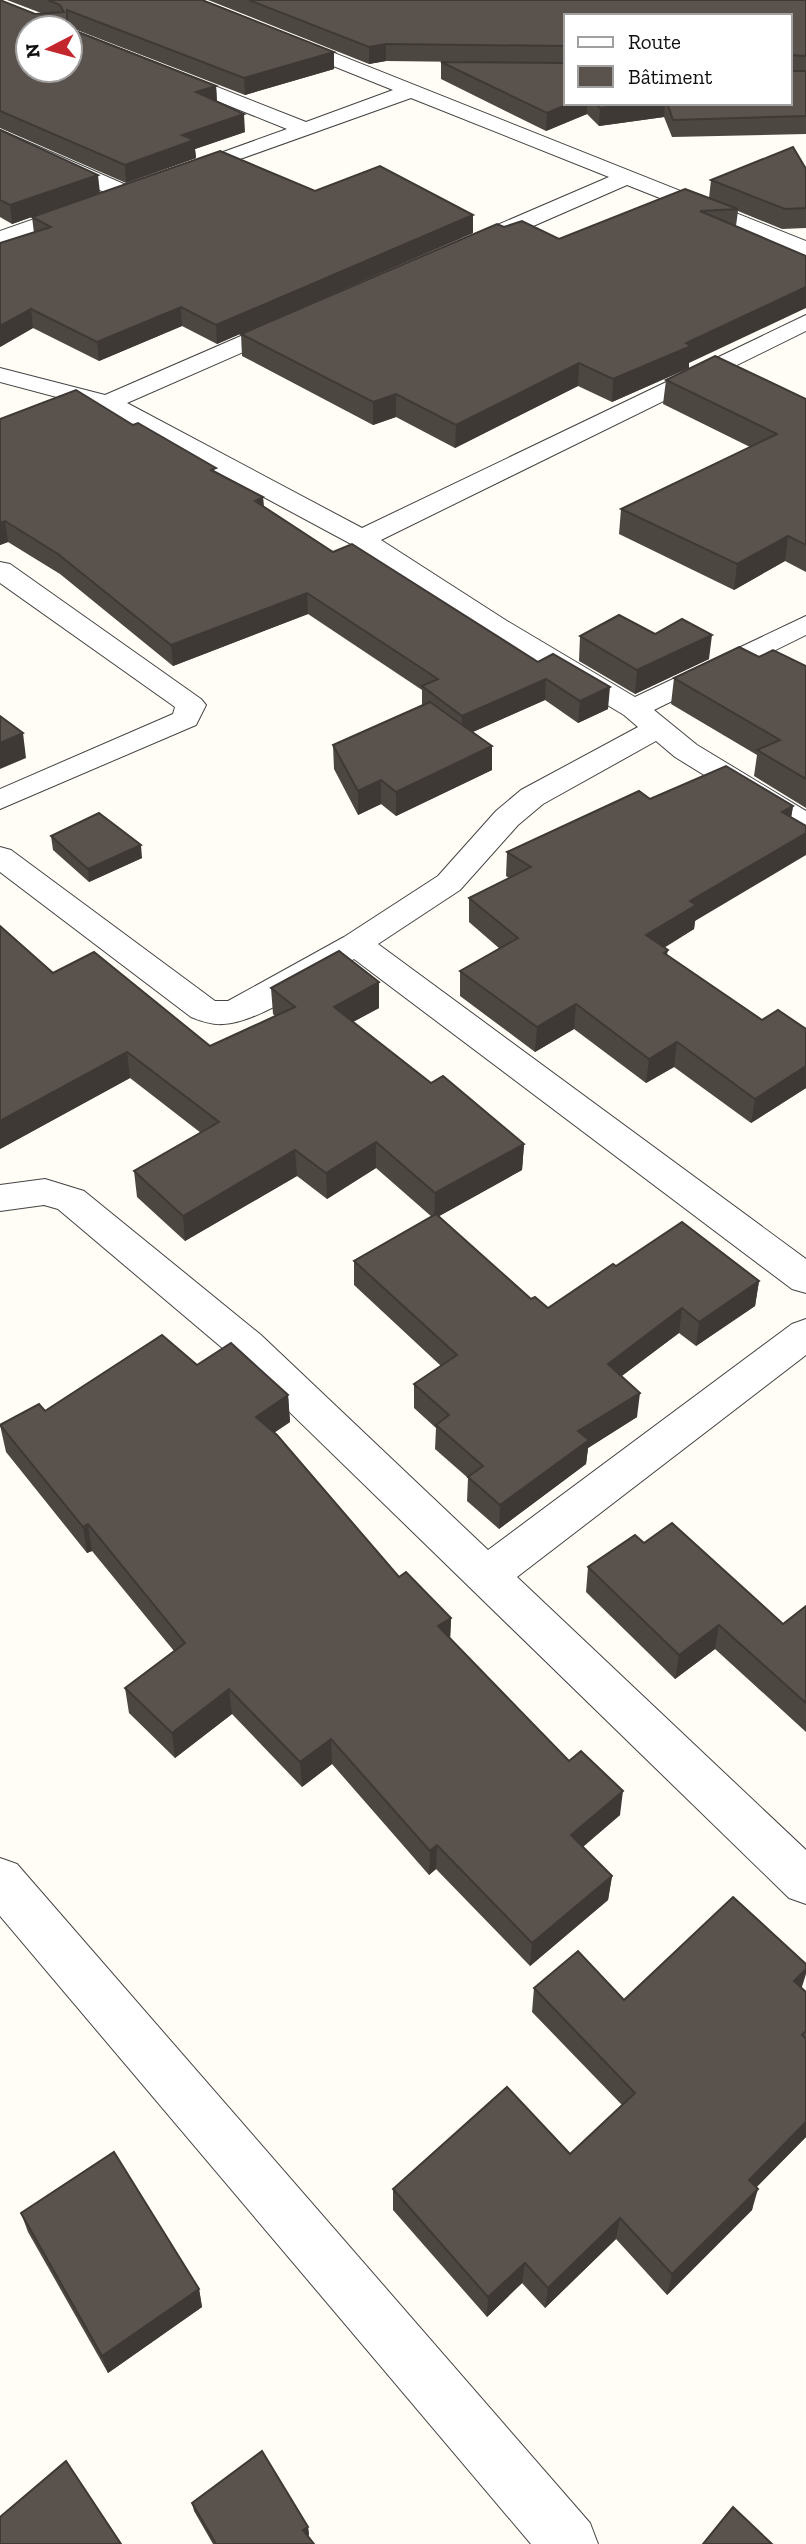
<svg xmlns="http://www.w3.org/2000/svg" width="806" height="2544" font-family="'Zilla Slab',serif">
	<style>
		.lines { fill: none; stroke-linecap: round; stroke-linejoin: round }
		.minor-casing { stroke: #444; stroke-width: 2 }
		.minor { fill: #fff; fill-rule: evenodd }
		.wall { fill: #4d4742; fill-rule: evenodd }
		.shaded-wall { fill: #3f3936 }
		.building { fill: #5a524d; stroke: #3f3936; stroke-width: 2 }
	</style>
	<rect width="100%" height="100%" fill="#fffdf5"/>
	<g class="lines">
		<defs>
			<g id="minor">
				<polygon points="176,0 201,0 806,241 806,256 627,185 483,248 467,248 464,243 467,238 609,177 411,98 187,178 173,178 169,174 173,170 287,129 70,42 70,29 306,122 393,90 179,4"/>
				<polygon points="0,130 133,188 136,193 133,198 117,198 0,144"/>
				<polygon points="80,203 88,204 91,209 88,214 0,245 0,231"/>
				<path d="M806 315V331L381 540 507 621 635 697 806 616V635L654 710 697 745 806 811V833L795 831 675 757 656 741 543 804 518 825 460 890 378 944 806 1259V1293L792 1289 354 959C321 979 261 1022 223 1024 212 1025 201 1021 191 1017L0 872V847L11 850 215 1001H228L344 937 438 876 496 811 521 790 638 727 624 715 487 633 353 545 98 408 0 382V368L105 395 280 319H296L300 324 296 329 127 403 362 528Z"/>
				<polygon points="0,562 10,564 201,699 206,705 196,725 0,809 0,789 173,714 175,707 0,583"/>
				<polygon points="45,1179 84,1191 261,1335 488,1550 792,1324 806,1319 806,1355 517,1577 806,1850 806,1904 789,1898 233,1357 58,1209 44,1205 0,1211 0,1185"/>
				<polygon points="0,1858 17,1864 590,2523 598,2544 531,2544 0,1916"/>
			</g>
		</defs>
		<use href="#minor" class="minor-casing"/>
		<use href="#minor" class="minor"/>
	</g>
	<g class="wall">
		<polygon points="0,0 35,14 41,13 7,0 202,0 334,69 245,95 69,27 69,28 216,86 217,102 245,132 195,149 196,158 126,183 0,128"/>
		<path d="M208 0H806V134L672 137 664 117 599 126 587 114 546 131 441 79V62L566 63 386 61 369 64ZM566 16 790 103H566Z"/>
		<polygon points="0,130 100,193 12,224 0,217"/>
		<polygon points="806,169 806,228 782,229 738,211 736,226 689,363 689,368 612,402 578,386 455,448 396,417 373,425 242,356 241,334 504,227 559,239 709,198 711,180"/>
		<polygon points="315,191 473,233 217,344 182,326 99,361 33,328 0,347 34,233 32,217"/>
		<polygon points="666,380 806,399 806,572 785,561 734,590 619,534 621,509 750,447 663,404"/>
		<polygon points="0,419 133,425 216,473 263,497 264,507 333,552 608,709 578,723 545,700 473,732 492,746 492,770 396,816 381,804 358,815 334,769 333,745 422,705 422,690 308,614 173,666 60,574 8,542 0,545"/>
		<polygon points="655,634 709,659 635,694 579,661 580,636"/>
		<polygon points="759,657 806,666 806,808 754,776 757,755 671,704 674,678"/>
		<polygon points="650,799 793,806 791,817 695,921 694,929 664,948 668,950 667,955 762,1020 806,1029 806,1088 751,1123 674,1067 646,1083 574,1029 535,1052 460,996 460,971 500,949 469,922 469,898 509,878 506,876 507,852"/>
		<polygon points="51,836 142,858 89,882 53,850"/>
		<polygon points="0,926 53,973 210,1046 275,1016 273,1014 271,988 379,982 379,1008 353,1022 431,1083 524,1144 522,1170 439,1216 531,1299 548,1308 616,1266 759,1281 755,1306 696,1346 679,1333 621,1376 637,1417 588,1448 586,1464 499,1529 467,1501 468,1478 435,1449 436,1428 414,1408 414,1384 441,1366 354,1285 354,1261 432,1217 376,1168 327,1199 297,1176 185,1241 137,1197 134,1171 201,1133 130,1078 0,1149"/>
		<polygon points="197,1365 288,1395 290,1422 274,1433 399,1577 451,1618 450,1638 620,1815 583,1847 612,1876 608,1900 530,1966 436,1869 429,1875 332,1764 302,1787 232,1714 175,1758 129,1713 125,1688 174,1651 92,1551 87,1553 6,1452 0,1425"/>
		<polygon points="644,1543 783,1624 806,1606 806,1732 715,1649 675,1679 586,1592 588,1567"/>
		<polygon points="534,1988 624,2000 802,1988 806,1992 806,2137 756,2187 752,2210 667,2295 616,2239 545,2308 522,2283 487,2317 393,2210 393,2189 570,2154 622,2105 532,2012"/>
		<polygon points="21,2213 199,2289 202,2307 108,2373 28,2232"/>
		<polygon points="192,2503 308,2527 309,2535 308,2536 314,2544 213,2544 194,2511"/>
	</g>
	<g class="shaded-wall">
		<polygon points="386,44 386,61 369,64 369,47"/>
		<polygon points="334,52 334,69 245,95 244,78"/>
		<polygon points="216,86 217,103 196,92"/>
		<polygon points="571,103 587,103 587,114 546,131 547,113"/>
		<polygon points="636,103 665,103 664,117 599,126 600,108"/>
		<polygon points="244,114 245,132 195,149 196,158 126,183 125,165 182,135"/>
		<polygon points="98,175 100,193 12,224 10,205"/>
		<polygon points="473,215 473,233 217,344 216,325"/>
		<polygon points="806,287 806,308 689,363 689,368 612,402 613,379 686,343"/>
		<polygon points="181,307 182,326 99,361 97,342"/>
		<polygon points="31,309 33,328 0,347 0,326"/>
		<polygon points="579,363 578,386 455,448 456,425"/>
		<polygon points="396,394 396,417 373,425 373,402"/>
		<polygon points="263,497 264,518 255,501"/>
		<polygon points="5,521 8,542 0,545 0,523"/>
		<polygon points="788,536 785,561 734,590 737,564"/>
		<polygon points="307,593 308,614 173,666 171,645"/>
		<polygon points="712,635 709,659 635,694 637,670"/>
		<polygon points="546,679 545,700 461,737 462,716"/>
		<polygon points="610,687 608,709 578,723 580,701"/>
		<polygon points="23,733 26,758 0,769 0,743"/>
		<polygon points="492,746 492,770 396,816 396,792"/>
		<polygon points="381,780 381,804 358,815 358,791"/>
		<polygon points="793,806 789,831 782,812"/>
		<polygon points="806,833 806,855 695,921 694,929 643,960 646,935 690,901"/>
		<polygon points="141,845 142,858 89,882 88,869"/>
		<polygon points="379,982 379,1008 334,1032 334,1007"/>
		<polygon points="576,1004 574,1029 535,1052 537,1027"/>
		<polygon points="677,1042 674,1067 646,1083 649,1059"/>
		<polygon points="127,1052 130,1078 0,1149 0,1121"/>
		<polygon points="806,1066 806,1088 751,1123 755,1099"/>
		<polygon points="376,1142 376,1168 327,1199 326,1173"/>
		<polygon points="524,1144 522,1170 434,1219 435,1193"/>
		<polygon points="295,1150 297,1176 185,1241 183,1216"/>
		<polygon points="759,1281 755,1306 696,1346 699,1322"/>
		<polygon points="682,1308 679,1333 606,1388 608,1364"/>
		<polygon points="640,1393 637,1417 588,1448 586,1464 499,1529 500,1505 578,1431"/>
		<polygon points="288,1395 290,1422 258,1443 256,1417"/>
		<polygon points="88,1524 92,1551 87,1553 83,1527"/>
		<polygon points="451,1618 450,1643 438,1626"/>
		<polygon points="719,1625 715,1649 675,1679 679,1655"/>
		<polygon points="229,1689 232,1714 175,1758 172,1733"/>
		<polygon points="331,1739 332,1764 302,1787 300,1762"/>
		<polygon points="623,1791 620,1815 568,1859 571,1835"/>
		<polygon points="437,1845 436,1869 429,1875 430,1851"/>
		<polygon points="612,1876 608,1900 530,1966 532,1943"/>
		<polygon points="806,1969 806,1974 801,1990 794,1981"/>
		<polygon points="806,2122 806,2137 743,2201 749,2180"/>
		<polygon points="758,2189 752,2210 667,2295 672,2274"/>
		<polygon points="620,2218 616,2239 545,2308 548,2288"/>
		<polygon points="525,2263 522,2283 487,2317 488,2297"/>
		<polygon points="199,2289 202,2307 108,2373 102,2356"/>
		<polygon points="308,2527 309,2535 304,2539 303,2530"/>
	</g>
	<g class="building">
		<polygon points="0,0 35,14 64,12 60,5 48,0 202,0 334,52 244,78 67,10 67,28 68,28 28,28 28,70 70,70 70,29 216,86 196,92 244,114 182,135 194,140 125,165 0,111"/>
		<polygon points="249,0 806,0 806,56 790,55 790,16 566,16 566,46 386,44 369,47"/>
		<polygon points="441,62 566,63 566,103 571,103 547,113"/>
		<polygon points="790,71 806,71 806,116 673,120 667,103 790,103"/>
		<polygon points="595,103 636,103 600,108"/>
		<polygon points="0,130 98,175 10,205 0,200"/>
		<polygon points="793,147 806,169 806,208 785,209 711,180"/>
		<polygon points="220,151 315,191 380,166 473,215 216,325 181,307 97,342 31,309 0,326 0,243 51,227 32,217"/>
		<polygon points="685,189 738,209 700,211 806,256 806,287 686,343 691,346 613,379 579,363 456,425 396,394 373,402 241,334 497,224 504,227 522,221 559,239"/>
		<polygon points="715,356 806,399 806,545 788,536 737,564 621,509 777,434 666,380"/>
		<polygon points="76,390 133,425 138,423 216,468 211,470 263,497 255,501 333,552 352,544 538,662 553,654 610,687 580,701 546,679 462,716 422,686 438,679 307,593 171,645 58,554 5,521 0,523 0,419"/>
		<polygon points="619,615 655,634 682,619 712,635 637,670 580,636"/>
		<polygon points="739,647 759,657 773,650 806,666 806,779 757,750 780,740 674,678"/>
		<polygon points="430,702 492,746 396,792 381,780 358,791 333,745"/>
		<polygon points="0,716 23,733 0,743"/>
		<polygon points="726,766 793,806 782,812 806,826 806,833 690,901 696,905 646,935 668,950 664,953 762,1020 778,1010 806,1029 806,1066 755,1099 677,1042 649,1059 576,1004 537,1027 460,971 518,938 469,898 531,867 507,852 639,791 650,799"/>
		<polygon points="99,813 141,845 88,869 51,836"/>
		<polygon points="0,926 53,973 94,952 210,1046 295,1007 271,988 339,951 379,982 334,1007 431,1083 443,1076 524,1144 435,1193 376,1142 326,1173 295,1150 183,1216 134,1171 219,1122 127,1052 0,1121"/>
		<polygon points="436,1214 531,1299 535,1297 548,1308 613,1264 616,1266 682,1222 759,1281 699,1322 682,1308 608,1364 640,1393 578,1431 589,1440 500,1505 468,1477 483,1466 436,1425 449,1415 414,1384 457,1355 354,1261"/>
		<polygon points="162,1335 197,1365 231,1343 288,1395 256,1417 277,1435 399,1577 406,1572 451,1618 438,1626 569,1761 581,1751 623,1791 571,1835 612,1876 532,1943 437,1845 430,1851 331,1739 300,1762 229,1689 172,1733 125,1688 185,1643 88,1524 83,1527 0,1425 39,1404 45,1411"/>
		<polygon points="672,1523 783,1624 806,1606 806,1703 719,1625 679,1655 588,1567 635,1535 644,1543"/>
		<polygon points="733,1897 806,1964 806,1969 794,1981 806,1992 806,2031 802,2035 806,2039 806,2122 749,2180 758,2189 672,2274 620,2218 548,2288 525,2263 488,2297 393,2189 507,2087 570,2154 635,2093 534,1988 578,1951 624,2000"/>
		<polygon points="114,2152 199,2289 102,2356 21,2213"/>
		<polygon points="262,2451 308,2527 303,2530 314,2544 216,2544 192,2503"/>
		<polygon points="66,2461 121,2544 0,2544 0,2517"/>
		<polygon points="733,2507 772,2544 703,2544"/>
	</g>
	<rect x="564" y="14" width="228" height="91" fill="#ffffff" stroke="#a0a0a0" stroke-width="2"/>
	<rect x="578" y="37" width="35" height="10" fill="#ffffff" stroke="#a0a0a0" stroke-width="2"/>
	<text x="628" y="49" font-size="21" fill="#111111">Route</text>
	<rect x="578" y="66" width="35" height="21" fill="#5a524d" stroke="#a0a0a0" stroke-width="2"/>
	<text x="628" y="84" font-size="21" fill="#111111">Bâtiment</text>
	<g transform="translate(49 49) rotate(264)"><circle r="33" fill="#ffffff" stroke="#a0a0a0" stroke-width="2"/>
	<path d="M0-5L12 26L0 18L-12 26Z" fill="#c4262e"/>
	<text y="-10" font-size="19" font-weight="bold" text-anchor="middle" fill="#111111">N</text>
	</g>
</svg>
